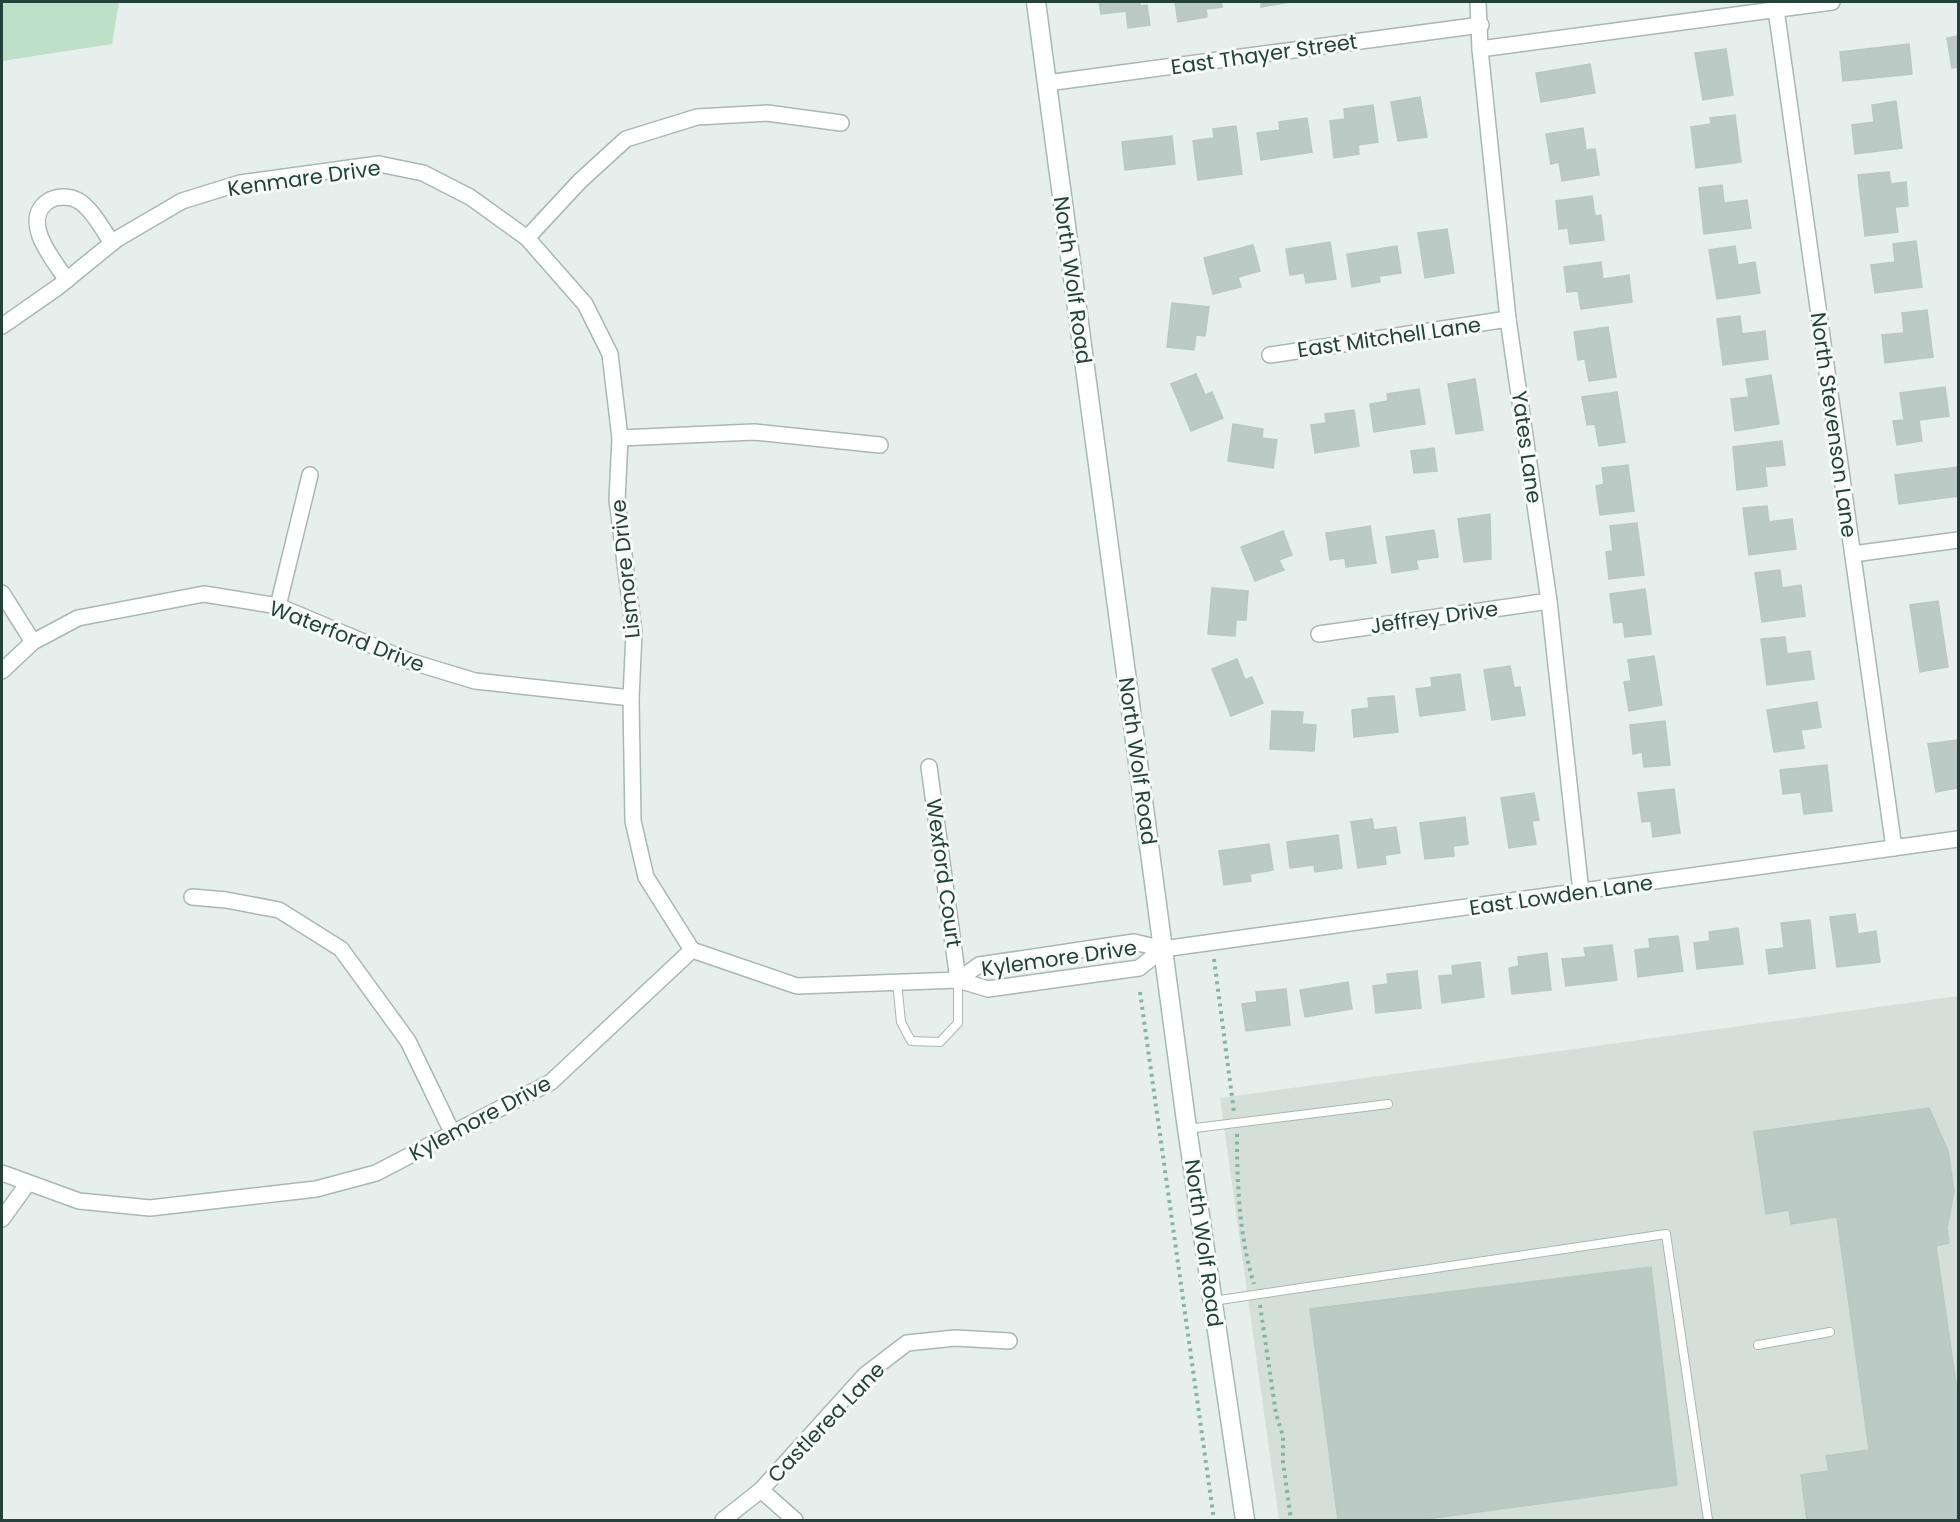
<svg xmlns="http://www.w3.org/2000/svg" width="1960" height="1522" font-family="Poppins,sans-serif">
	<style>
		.built { fill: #d4dfda }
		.green { fill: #bfe0c8 }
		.building { fill: #bbcac4; stroke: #b8c9c2; stroke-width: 1.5 }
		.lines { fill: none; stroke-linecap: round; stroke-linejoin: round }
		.service-casing { stroke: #a8b8b2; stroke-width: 10 }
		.minor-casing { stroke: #a8b8b2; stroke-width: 18 }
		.secondary-casing { stroke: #a4bbb3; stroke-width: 21 }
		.path { stroke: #86b3a5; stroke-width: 4; stroke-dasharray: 3 4.5; stroke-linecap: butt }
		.service { stroke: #fff; stroke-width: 8 }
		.minor { stroke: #fff; stroke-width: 15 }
		.secondary { stroke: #fff; stroke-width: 18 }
		.labels { text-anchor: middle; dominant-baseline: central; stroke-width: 6; stroke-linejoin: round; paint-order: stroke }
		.street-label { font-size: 21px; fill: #24423a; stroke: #f7fbf9 }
	</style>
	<rect width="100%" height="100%" fill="#e6efeb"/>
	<polygon class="built" points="1958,996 1958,1520 1279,1520 1220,1098"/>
	<polygon class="green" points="2,2 119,2 112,44 2,61"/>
	<g class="building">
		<polygon points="1099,2 1140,2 1140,6 1147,5 1150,25 1128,28 1126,11 1101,14"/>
		<polygon points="1175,2 1221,2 1222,7 1206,9 1207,17 1178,22"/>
		<polygon points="1261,2 1290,2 1261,7"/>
		<polygon points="1958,36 1958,67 1952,68 1947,38"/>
		<polygon points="1909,44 1912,74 1843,81 1840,52"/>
		<polygon points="1726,49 1733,95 1703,100 1695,53"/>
		<polygon points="1590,64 1595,93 1541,102 1536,73"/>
		<polygon points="1420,97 1427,137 1398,141 1391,102"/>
		<polygon points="1896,101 1902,148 1855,154 1852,125 1874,122 1872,105"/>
		<polygon points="1373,105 1378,142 1358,145 1359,154 1334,158 1330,121 1345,119 1344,109"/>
		<polygon points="1735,115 1741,162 1696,168 1691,127 1711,124 1710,118"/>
		<polygon points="1307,118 1312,152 1261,160 1257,133 1280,130 1279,122"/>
		<polygon points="1236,126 1242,174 1198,180 1193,141 1214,138 1213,129"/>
		<polygon points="1583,128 1586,150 1595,149 1599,175 1562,181 1559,162 1551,164 1546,134"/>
		<polygon points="1172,136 1175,164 1125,170 1122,142"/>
		<polygon points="1889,172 1891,184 1906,182 1908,206 1895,207 1898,232 1865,236 1858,175"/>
		<polygon points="1722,185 1724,203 1747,200 1751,228 1704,234 1699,188"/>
		<polygon points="1592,196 1595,216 1601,215 1604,240 1570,244 1568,228 1559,229 1556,201"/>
		<polygon points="1447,229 1454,273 1425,278 1418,233"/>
		<polygon points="1916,241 1922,287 1875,293 1871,265 1895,262 1893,244"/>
		<polygon points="1330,242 1336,279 1306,283 1304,273 1290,275 1286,249"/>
		<polygon points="1253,245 1260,271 1238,277 1241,287 1213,294 1204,258"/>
		<polygon points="1397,246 1401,273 1379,276 1380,282 1352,287 1347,254"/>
		<polygon points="1735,246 1738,265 1755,262 1760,293 1717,299 1709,250"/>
		<polygon points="1601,262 1603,279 1629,275 1632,302 1581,309 1578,291 1567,292 1564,267"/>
		<polygon points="1172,303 1209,307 1205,336 1196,335 1194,350 1167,347"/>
		<polygon points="1927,310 1933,357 1885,363 1882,335 1904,333 1902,313"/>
		<polygon points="1740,316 1742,334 1765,331 1768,359 1723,365 1717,319"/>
		<polygon points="1608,327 1616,377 1589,381 1585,359 1578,360 1574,332"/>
		<polygon points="1196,374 1205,395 1212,392 1223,418 1191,431 1171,384"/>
		<polygon points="1771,375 1779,424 1735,431 1731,399 1749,397 1746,379"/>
		<polygon points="1475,379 1483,430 1456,434 1448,384"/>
		<polygon points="1945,387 1949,416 1919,420 1922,441 1897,445 1893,421 1904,420 1900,393"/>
		<polygon points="1419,389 1425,424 1374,432 1370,404 1388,401 1387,394"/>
		<polygon points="1617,392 1625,442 1599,446 1595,424 1587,425 1582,397"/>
		<polygon points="1354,410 1359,446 1315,453 1311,425 1326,423 1325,414"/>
		<polygon points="1233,424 1263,429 1262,438 1277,440 1273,468 1228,461"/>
		<polygon points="1782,441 1785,465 1765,467 1767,486 1737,490 1733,447"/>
		<polygon points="1434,448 1437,471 1414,473 1411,451"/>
		<polygon points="1628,465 1634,511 1600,515 1596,486 1604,484 1602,468"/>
		<polygon points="1958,467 1958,496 1899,504 1895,475"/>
		<polygon points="1767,506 1769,522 1792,519 1796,549 1749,555 1743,508"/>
		<polygon points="1490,514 1491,559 1464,562 1458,519"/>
		<polygon points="1637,523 1644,575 1609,579 1606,552 1613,551 1610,526"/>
		<polygon points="1370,526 1376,563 1346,567 1345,558 1330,560 1326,533"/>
		<polygon points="1434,530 1438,557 1416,560 1418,569 1392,573 1386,537"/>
		<polygon points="1283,531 1292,555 1279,560 1284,570 1255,581 1241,547"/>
		<polygon points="1780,570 1782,588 1801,585 1805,616 1762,622 1755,573"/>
		<polygon points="1212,588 1248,591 1246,620 1236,620 1235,636 1208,634"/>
		<polygon points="1645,589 1651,634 1625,637 1623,622 1614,623 1610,594"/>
		<polygon points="1938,601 1948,667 1920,672 1910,605"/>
		<polygon points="1785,637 1787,654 1810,651 1814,679 1767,685 1761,639"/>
		<polygon points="1654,656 1662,705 1629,711 1624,682 1631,681 1628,660"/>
		<polygon points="1237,659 1245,680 1252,677 1263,703 1231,716 1212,669"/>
		<polygon points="1510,666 1514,688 1520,687 1525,715 1492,720 1484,670"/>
		<polygon points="1460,674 1465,710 1420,716 1416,689 1432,687 1431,678"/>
		<polygon points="1394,696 1398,732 1354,737 1352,710 1369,708 1368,698"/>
		<polygon points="1817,702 1821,727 1801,730 1804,748 1774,752 1767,710"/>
		<polygon points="1272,711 1303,712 1302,724 1316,725 1314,751 1270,749"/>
		<polygon points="1665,721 1670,765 1644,767 1642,752 1633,754 1630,725"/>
		<polygon points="1957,740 1958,788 1936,792 1928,744"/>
		<polygon points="1827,765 1832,811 1804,814 1801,792 1783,794 1780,770"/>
		<polygon points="1674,789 1680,833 1653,837 1651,821 1642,822 1638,793"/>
		<polygon points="1534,793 1539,820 1532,821 1536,844 1509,848 1501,798"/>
		<polygon points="1465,817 1468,844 1453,846 1454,856 1425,859 1420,823"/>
		<polygon points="1372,819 1374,830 1396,827 1400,853 1385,855 1386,864 1358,868 1351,822"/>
		<polygon points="1338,835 1342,868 1315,872 1314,865 1290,868 1287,842"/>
		<polygon points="1269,844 1273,870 1250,874 1251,881 1224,885 1219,851"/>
		<polygon points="1855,914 1858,934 1876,931 1880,962 1837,967 1830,917"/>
		<polygon points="1810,920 1815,968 1769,974 1766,950 1784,948 1781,923"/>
		<polygon points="1738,928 1743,964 1697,969 1694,943 1710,941 1709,932"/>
		<polygon points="1678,936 1683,971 1638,977 1635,950 1650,948 1649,939"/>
		<polygon points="1612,945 1617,980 1566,986 1562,959 1586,957 1584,948"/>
		<polygon points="1547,953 1551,990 1512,994 1509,968 1519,966 1518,957"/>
		<polygon points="1480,962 1484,997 1442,1003 1439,976 1453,975 1452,966"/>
		<polygon points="1417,971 1421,1008 1376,1013 1373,986 1388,984 1387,974"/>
		<polygon points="1348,982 1352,1009 1305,1017 1300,990"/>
		<polygon points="1286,989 1290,1025 1246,1031 1242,1004 1257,1002 1256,992"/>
		<polygon points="1929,1108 1948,1151 1954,1191 1947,1228 1949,1243 1936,1246 1958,1397 1958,1520 1807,1520 1801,1475 1829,1471 1826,1456 1869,1450 1837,1217 1791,1224 1789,1210 1766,1214 1754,1132"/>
		<polygon points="1651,1267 1677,1485 1419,1520 1338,1520 1310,1309"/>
	</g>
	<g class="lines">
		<defs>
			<g id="service">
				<polyline points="897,982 901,1022 911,1041 940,1042 958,1023 958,980"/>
				<polyline points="1187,1129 1388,1104"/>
				<polyline points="1213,1301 1666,1234 1708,1520"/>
				<polyline points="1758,1345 1830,1332"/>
			</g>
			<g id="minor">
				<polyline points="1478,2 1480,49 1508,319 1549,601 1581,892"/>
				<polyline points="1775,2 1894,848"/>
				<polyline points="1480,49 1832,2"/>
				<polyline points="1047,83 1481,25"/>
				<polyline points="527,238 580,181 626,139 697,117 767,113 841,123"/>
				<path d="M67 280C54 261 18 219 50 200 58 196 69 196 77 200 91 207 103 230 112 243"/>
				<polyline points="2,326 58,287 117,239 182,201 240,183 379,164 423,173 470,197 527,238 585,304 610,354 620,438 617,500 634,633 631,698 633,821 646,877 692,950"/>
				<polyline points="1270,355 1508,319"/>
				<polyline points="620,438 754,432 880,445"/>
				<polyline points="1853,554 1958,540"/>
				<polyline points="2,593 33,642"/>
				<polyline points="278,606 310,475"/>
				<polyline points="1319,634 1549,601"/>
				<polyline points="2,671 33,642 78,618 204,594 278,606 409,661 475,681 631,698"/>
				<polyline points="929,767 958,980"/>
				<polyline points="192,897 226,900 279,910 341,949 408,1041 453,1134"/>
				<polyline points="958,980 979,965 1134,942 1163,949 1958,839"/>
				<polyline points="2,1173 79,1201 150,1208 316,1189 376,1173 551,1082 692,950 797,986 958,980 988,989 1139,968 1163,949"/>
				<polyline points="2,1219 28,1183"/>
				<polyline points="761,1490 795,1520"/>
				<polyline points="723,1520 761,1490 865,1375 907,1343 955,1338 1009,1341"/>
			</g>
			<polyline id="secondary" points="1036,2 1186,1121 1245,1520"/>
		</defs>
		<use href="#service" class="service-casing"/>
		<use href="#minor" class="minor-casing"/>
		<use href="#secondary" class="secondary-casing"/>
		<g class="path">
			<polyline points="1214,959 1234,1112"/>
			<polyline points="1140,992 1214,1520"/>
			<path d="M1237 1134C1237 1184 1239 1236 1254 1284"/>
			<polyline points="1260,1305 1276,1414 1283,1436 1283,1462 1291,1520"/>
		</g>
		<use href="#service" class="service"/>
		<use href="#minor" class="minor"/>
		<use href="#secondary" class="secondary"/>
	</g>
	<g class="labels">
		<g class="street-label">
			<text transform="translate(1264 54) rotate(-8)">East Thayer Street</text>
			<text transform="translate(304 178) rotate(-8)">Kenmare Drive</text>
			<text transform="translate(1073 280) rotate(82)">North Wolf Road</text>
			<text transform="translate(1389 337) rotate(-8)">East Mitchell Lane</text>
			<text transform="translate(1834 425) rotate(82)">North Stevenson Lane</text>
			<text transform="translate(1527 447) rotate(82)">Yates Lane</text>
			<text transform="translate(625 569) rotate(-96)">Lismore Drive</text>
			<text transform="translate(1434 617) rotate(-8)">Jeffrey Drive</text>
			<text transform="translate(347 636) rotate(21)">Waterford Drive</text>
			<text transform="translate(1138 761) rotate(82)">North Wolf Road</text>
			<text transform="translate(944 873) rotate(82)">Wexford Court</text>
			<text transform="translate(1561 895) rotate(-8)">East Lowden Lane</text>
			<text transform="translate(1059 958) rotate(-8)">Kylemore Drive</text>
			<text transform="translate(480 1118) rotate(-28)">Kylemore Drive</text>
			<text transform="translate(1204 1243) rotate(82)">North Wolf Road</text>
			<text transform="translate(826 1422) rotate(-46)">Castlerea Lane</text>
		</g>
	</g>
	<rect width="1960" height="1522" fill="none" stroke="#24423a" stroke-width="6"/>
</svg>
